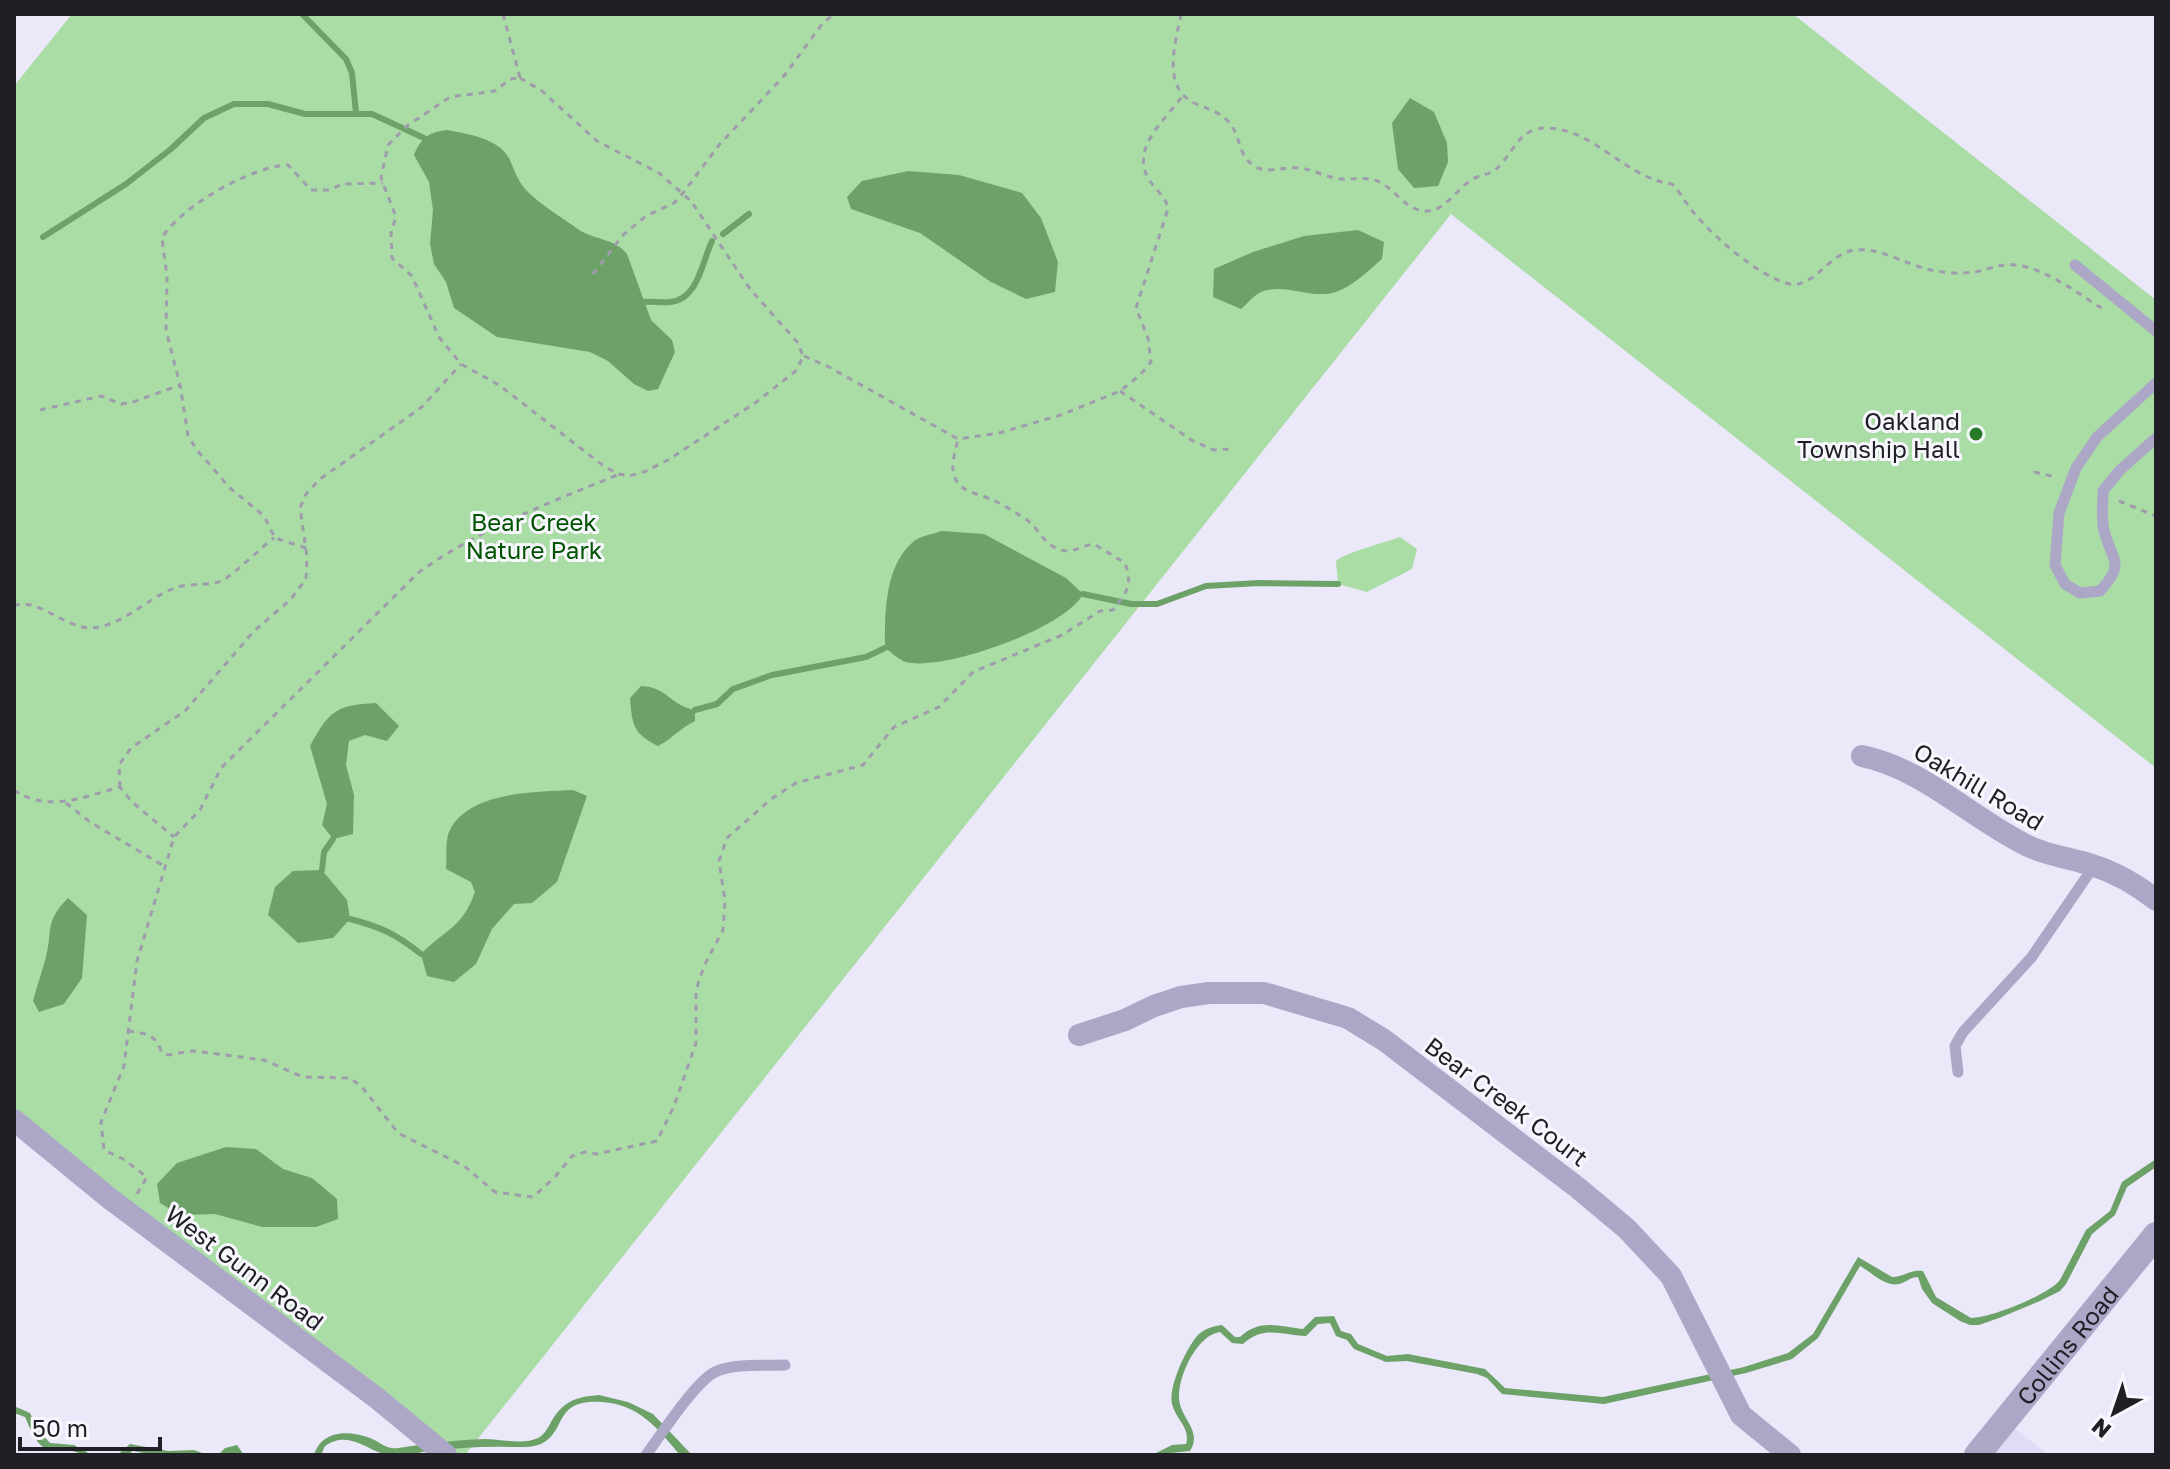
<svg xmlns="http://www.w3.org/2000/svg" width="2170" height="1469" font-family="'Golos Text',sans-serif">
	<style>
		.built { fill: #e0dcf5 }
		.green { fill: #aadca5 }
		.water { fill: #6ca267 }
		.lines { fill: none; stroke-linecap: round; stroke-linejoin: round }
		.stream { stroke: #6ca267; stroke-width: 6 }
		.path { stroke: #9f9dab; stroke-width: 3; stroke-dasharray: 6 6; stroke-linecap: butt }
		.service { stroke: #aca7c7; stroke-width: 11 }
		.minor { stroke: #aca7c7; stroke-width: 22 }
		.tertiary { stroke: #aca7c7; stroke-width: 26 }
		.poi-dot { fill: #287a25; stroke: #f8f7fe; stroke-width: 3 }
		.labels { text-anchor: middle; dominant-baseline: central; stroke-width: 6; stroke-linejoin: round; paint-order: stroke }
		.poi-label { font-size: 24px; fill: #201f26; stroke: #f8f7fe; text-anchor: end }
		.park-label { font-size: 24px; fill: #005400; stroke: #f8f7fe }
		.street-label { font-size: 24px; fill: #201f26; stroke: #f8f7fe }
	</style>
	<rect width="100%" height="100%" fill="#ebe8fa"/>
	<polygon class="built" points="2012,1426 2049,1455 1989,1455"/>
	<g class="green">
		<polygon points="72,14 1793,14 2156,300 2156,768 1451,214 465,1455 435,1455 14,1115 14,86"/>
		<path d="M1400 537 1417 549 1412 569 1367 592 1338 584 1336 561C1344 553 1384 543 1400 537Z"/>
	</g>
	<g class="water">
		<polygon points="1410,98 1434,112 1447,143 1448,162 1438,186 1414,188 1398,169 1392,123"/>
		<path d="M447 130C467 134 498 138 509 158 514 169 518 182 527 191 541 205 561 217 578 229 593 240 615 238 627 254L651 320 672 340 675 352 658 389 648 391 634 384 608 361 590 352 497 337 454 308 446 282 434 264 430 244 433 210 429 182 414 155C421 138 429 132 447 130Z"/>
		<polygon points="908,171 959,175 1022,193 1041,218 1058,262 1055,292 1026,299 991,282 920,233 851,209 847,197 862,181"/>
		<path d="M1358 230 1384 242 1382 259C1368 271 1353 286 1336 292 1312 300 1284 282 1261 292 1254 295 1247 304 1241 309L1213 297 1214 269 1253 252 1304 236Z"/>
		<path d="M942 531 984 534 1066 578 1083 594C1066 628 943 672 906 662 899 660 891 652 885 648 885 614 884 567 913 542 919 536 933 534 942 531Z"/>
		<path d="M641 686C668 687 669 705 695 710V721C680 728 672 739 658 746 633 734 632 724 630 698Z"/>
		<path d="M376 703 399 726 387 741 365 735 349 741 346 765 354 795 353 834 333 839 322 825 327 804 310 746C329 711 336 705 376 703Z"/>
		<path d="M573 790 587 796 557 882 532 903 514 904 492 929 476 964 454 982 427 976 421 954C445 929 462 929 475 892L471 882 446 869C447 858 445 842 449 832 467 791 536 792 573 790Z"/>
		<polygon points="322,870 347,900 350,919 333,938 298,943 268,915 275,887 293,871"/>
		<path d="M68 898 87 915 82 978 64 1004 39 1012 33 1001C37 986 42 971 46 957 53 929 44 923 68 898Z"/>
		<polygon points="226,1147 256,1149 283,1169 312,1178 337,1199 338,1219 316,1227 262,1227 215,1214 180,1215 160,1203 157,1184 177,1163"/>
		<path d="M2156 1159V1167L2127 1187 2115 1215 2092 1234 2066 1284 2060 1291 2040 1301 1999 1318 1979 1325H1970L1960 1321 1932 1303 1922 1289 1918 1277C1910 1277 1907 1282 1899 1284 1885 1287 1871 1272 1860 1266L1818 1338 1792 1359 1746 1373 1604 1404 1502 1394 1487 1378 1477 1374 1407 1361 1386 1362 1354 1349 1347 1340 1336 1336 1330 1323 1318 1324 1306 1336C1282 1335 1263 1325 1243 1344L1232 1343 1220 1332C1197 1335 1178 1376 1179 1398 1180 1419 1203 1430 1190 1451L1152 1455 1172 1445 1186 1444C1191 1428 1176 1420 1172 1404 1168 1387 1187 1346 1199 1334 1206 1328 1214 1326 1222 1325L1235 1337H1240C1261 1318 1279 1327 1303 1329L1315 1317 1334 1316 1341 1331 1351 1334 1358 1344 1387 1356 1408 1354 1485 1369 1505 1388 1603 1397 1744 1367 1788 1353 1813 1334 1858 1257 1892 1277C1904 1277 1910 1269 1923 1271L1936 1297 1971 1318C1991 1318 2048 1295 2060 1280L2086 1230 2110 1211 2122 1182Z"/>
		<path d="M599 1395 628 1402 653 1414 692 1455H680C658 1429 639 1404 602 1402 552 1399 568 1431 541 1444 532 1448 520 1447 511 1447 483 1446 458 1448 431 1451 418 1452 401 1458 388 1455 367 1451 349 1429 325 1446L321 1455H314C322 1430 348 1430 370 1438 380 1442 387 1450 398 1448 426 1444 455 1440 484 1439 500 1439 524 1445 538 1438 544 1435 547 1429 550 1424 562 1402 574 1397 599 1395Z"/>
		<path d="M14 1406 30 1413 37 1429 50 1443 74 1445 92 1455C80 1455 76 1451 67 1450 62 1450 58 1451 54 1451 37 1450 31 1430 25 1417L14 1413Z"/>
		<polygon points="130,1444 168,1451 194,1450 208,1455 218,1455 225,1448 237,1445 244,1455 234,1453 227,1455 154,1455 133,1451 127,1455 117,1455"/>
	</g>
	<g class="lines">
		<g class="stream">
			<polyline points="302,14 346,59 352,73 356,113"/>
			<polyline points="723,234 749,214"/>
			<polyline points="43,237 126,184 171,149 204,118 234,104 268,104 305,114 372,114 424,138"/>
			<path d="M644 302C652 301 661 303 670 302 698 300 702 262 712 241"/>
			<polyline points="1083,594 1131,604 1157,604 1206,586 1259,583 1338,584"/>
			<polyline points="695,710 717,704 733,689 772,675 866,657 885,648"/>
			<polyline points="322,870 324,852 333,839"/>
			<path d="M350 919C381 927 396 934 421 954"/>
		</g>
		<g class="path">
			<polyline points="503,14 520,78"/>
			<path d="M1181 14C1176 41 1161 87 1194 103 1207 109 1219 111 1230 123 1240 136 1239 156 1253 165 1263 173 1276 169 1288 168 1307 166 1317 174 1335 178 1346 181 1359 177 1371 179 1393 183 1404 212 1427 211 1447 211 1459 184 1477 177 1488 173 1493 174 1502 163 1516 147 1521 128 1547 128 1595 129 1625 178 1672 184 1681 193 1686 204 1694 213 1714 237 1756 274 1786 283 1813 292 1828 253 1855 250 1881 247 1906 265 1931 270 1943 273 1962 274 1974 272 1988 270 2001 263 2016 265 2047 269 2077 293 2103 309"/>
			<polygon points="520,78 542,91 597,141 659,173 691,201 750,289 798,343 803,356 797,370 755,403 668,460 644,472 629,476 619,474 605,467 499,385 461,364 439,337 412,276 392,258 391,232 396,217 381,178 388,145 407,126 450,97 495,91 510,79"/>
			<polyline points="593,274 623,235 646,216 674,203 683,193 719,145 784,76 822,24 834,14"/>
			<path d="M804 356 829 367 958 439 999 433 1061 415 1120 391 1140 375 1151 362 1148 338 1136 308 1168 209C1166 196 1154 189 1148 178 1131 146 1166 120 1183 95"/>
			<polyline points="1120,391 1193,441 1214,450 1233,449"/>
			<polyline points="40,410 101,396 121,404 130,403 180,385"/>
			<polyline points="2034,472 2056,477"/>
			<polyline points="2119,501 2156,516"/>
			<path d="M306 548 275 538 264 516 230 488 196 449 188 435 180 385 166 330 167 276 162 238C180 207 252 166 288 165L311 190H330L342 184 383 183"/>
			<path d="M14 606C34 596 65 627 89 628 122 628 148 596 178 587 192 583 209 586 221 581 233 576 260 548 274 538"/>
			<polyline points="120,787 119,765 131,748 185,711 254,631 290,600 306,579 307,557 300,508 306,494 320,479 422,407 461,364"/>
			<path d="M14 790C47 813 84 797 120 787L132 802 174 837"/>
			<polyline points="66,803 90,822 164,866"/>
			<path d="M128 1031C144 1033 156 1034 161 1051L168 1055 192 1051 202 1052 264 1060 303 1077 350 1078 362 1087 398 1133 464 1166 495 1192 533 1197 555 1177 572 1156 585 1152 596 1154 657 1141 674 1106 696 1043V990L704 966 723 930 725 901 719 861 727 838 771 799 796 783 863 765 894 727 939 707 973 672 1062 635 1100 611 1113 610C1127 591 1133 587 1125 563L1094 544C1082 545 1072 555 1058 549 1043 543 1039 529 1027 520 1016 513 1006 506 995 501 979 493 955 493 953 470 952 461 956 448 958 439"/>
			<path d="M137 1194 147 1177 123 1159 104 1150 101 1122 124 1066 137 961 174 837 200 810 221 768 418 573C477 530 549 503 617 475"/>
		</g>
		<g class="service">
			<polyline points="2075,265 2156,331"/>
			<path d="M2156 383 2097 437 2076 468 2059 513 2055 565 2065 584 2080 593 2100 591C2126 563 2112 561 2104 531 2101 518 2103 504 2103 491L2119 471 2156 438"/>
			<polyline points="1958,1072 1955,1046 1963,1032 2031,958 2094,866"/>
			<path d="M646 1455C661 1435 695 1382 715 1372 736 1363 763 1366 785 1365"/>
		</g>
		<g class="minor">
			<path d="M1862 756C1924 769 1971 818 2028 846 2049 856 2070 858 2092 865 2117 873 2136 884 2156 900"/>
			<polyline points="1079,1035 1125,1020 1154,1006 1181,997 1209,993 1264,993 1348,1018 1384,1040 1578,1188 1627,1229 1671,1276 1741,1415 1790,1455"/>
			<polyline points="14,1120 109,1198 378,1399 446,1455"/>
		</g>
		<path class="tertiary" id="s1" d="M1977 1455 2156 1235"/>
	</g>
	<circle class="poi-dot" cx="1976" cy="434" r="8"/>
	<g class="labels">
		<g class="poi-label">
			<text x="1960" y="420">Oakland<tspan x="1960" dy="28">Township Hall</tspan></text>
		</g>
		<g class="park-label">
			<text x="534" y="521">Bear Creek<tspan x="534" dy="28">Nature Park</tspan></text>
		</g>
		<g class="street-label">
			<text transform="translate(1979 786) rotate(31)">Oakhill Road</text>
			<text transform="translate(1507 1101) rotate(37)">Bear Creek Court</text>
			<text transform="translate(245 1267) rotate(37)">West Gunn Road</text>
			<text stroke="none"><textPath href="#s1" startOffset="142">Collins Road</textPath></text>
		</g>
	</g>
	<rect width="2170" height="1469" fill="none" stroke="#201f26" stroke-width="32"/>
	<g transform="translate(2114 1413) rotate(220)" stroke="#f8f7fe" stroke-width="6" paint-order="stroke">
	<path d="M0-6L14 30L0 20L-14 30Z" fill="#201f26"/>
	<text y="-12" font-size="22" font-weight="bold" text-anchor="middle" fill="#201f26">N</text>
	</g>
	<path d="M20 1437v12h140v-12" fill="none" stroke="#201f26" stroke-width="4"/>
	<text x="32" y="1437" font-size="24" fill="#201f26" stroke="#f8f7fe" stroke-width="6" paint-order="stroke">50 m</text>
</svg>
